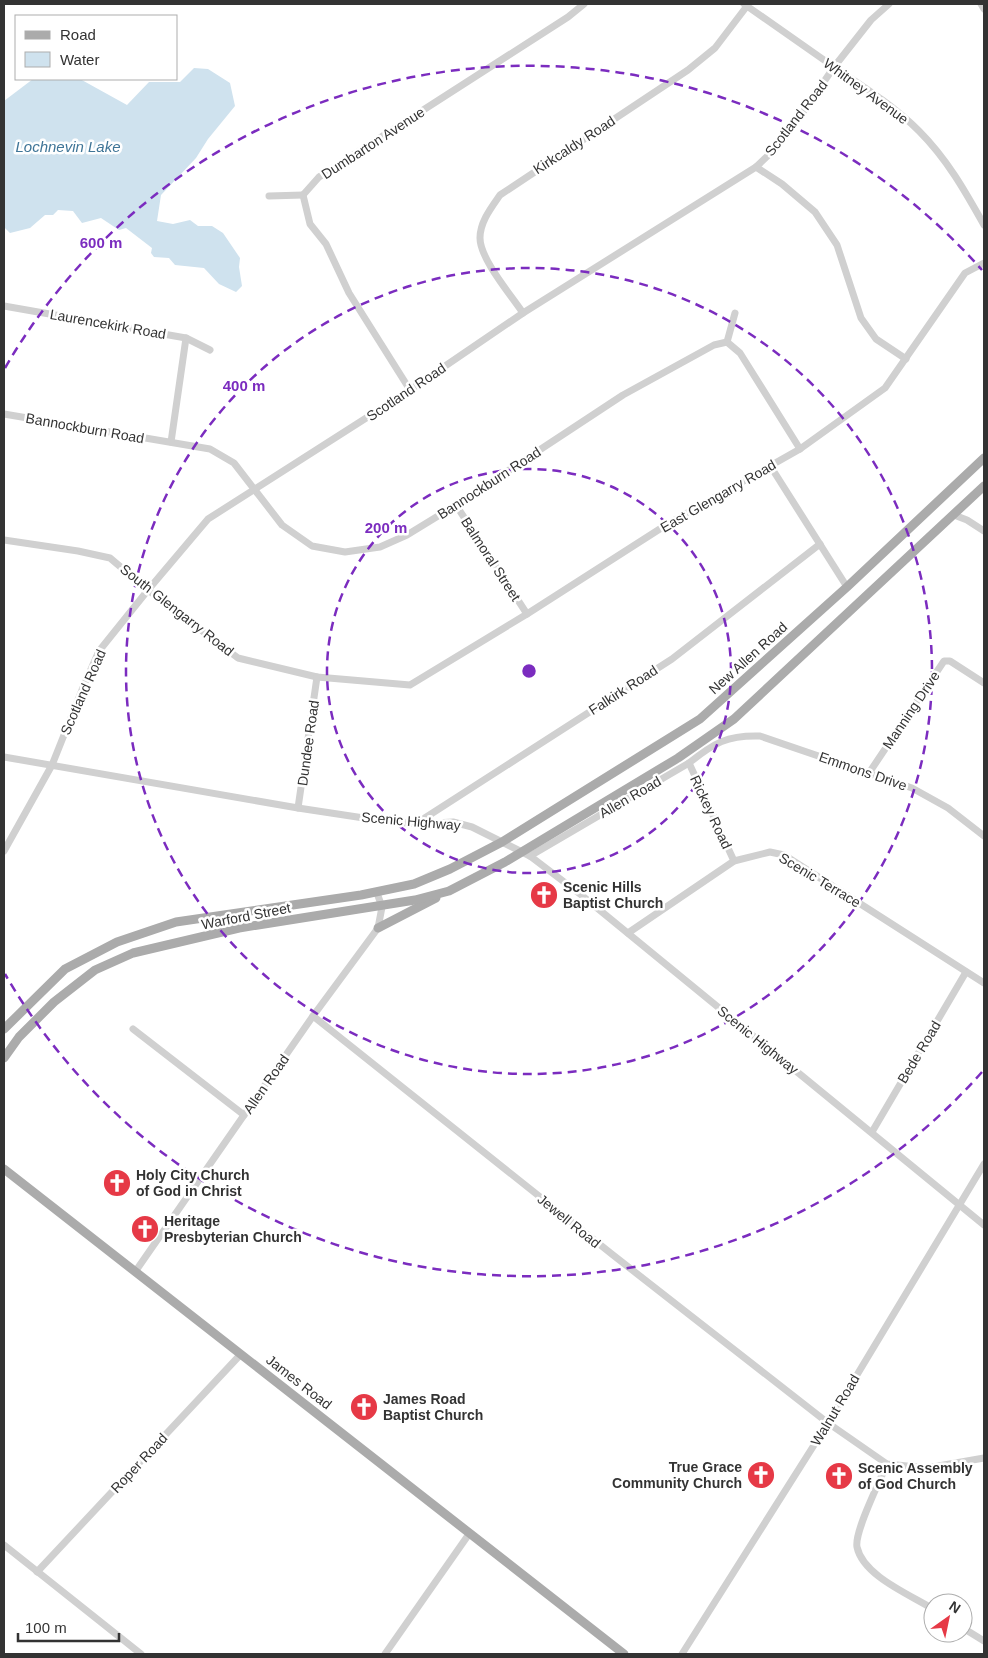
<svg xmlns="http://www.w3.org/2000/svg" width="988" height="1658" font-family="Helvetica,sans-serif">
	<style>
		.water { fill: #cfe2ee }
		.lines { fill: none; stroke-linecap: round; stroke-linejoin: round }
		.minor { stroke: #d0d0d0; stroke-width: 7 }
		.major { stroke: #ababab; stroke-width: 9 }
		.ring { fill: none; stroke: #7b2cbf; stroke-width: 2.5; stroke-dasharray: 9 6 }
		.labels { text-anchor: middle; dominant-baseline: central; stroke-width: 5; stroke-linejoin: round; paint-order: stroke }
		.street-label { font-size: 14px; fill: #333; stroke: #fff }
		.poi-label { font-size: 14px; font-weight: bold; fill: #333; stroke: #fff; text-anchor: start }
		.water-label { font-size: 15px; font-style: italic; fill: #3f7597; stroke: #fff }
		.centre { fill: #7b2cbf; stroke: #fff; stroke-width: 2.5 }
		.ring-label { font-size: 15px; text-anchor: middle; font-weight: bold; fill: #7b2cbf; stroke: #fff; stroke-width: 5; stroke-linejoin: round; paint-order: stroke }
	</style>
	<rect width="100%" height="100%" fill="#fff"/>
	<polygon class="water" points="194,68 208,69 230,83 235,106 208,139 196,158 161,195 157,221 173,224 190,220 198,226 212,226 223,233 240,258 239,267 242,286 236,292 219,284 204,268 175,265 169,258 154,257 151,253 152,248 126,228 119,230 101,218 82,223 73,211 58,210 53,215 45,215 30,228 10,233 4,227 4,101 33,79 80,79 127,105 149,82 180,82"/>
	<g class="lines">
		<g class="minor">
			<path d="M744 4C774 25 804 46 834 67 864 87 894 106 919 131 947 159 965 191 984 225"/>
			<polyline points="981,4 984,9"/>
			<polyline points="756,167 782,184 815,212 837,245 861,318 876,339 906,359"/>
			<polyline points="303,195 319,177 568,17 584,4"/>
			<polyline points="303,195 310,224 326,244 349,293 410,390"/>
			<polyline points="269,196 303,195"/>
			<polyline points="4,306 186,338 210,350"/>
			<path d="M523 313C511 295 480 259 480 238 480 222 491 208 500 195L688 70 715 48 747 6"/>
			<polyline points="735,313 727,342 740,353 800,449"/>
			<polyline points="4,414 210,449 234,463 282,525 312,546 345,552 380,547 407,535 456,505 623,395 714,345 727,342"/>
			<polyline points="171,442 186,338"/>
			<polyline points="771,467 847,587"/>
			<polyline points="456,505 527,614"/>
			<polyline points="954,515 967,520 984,531"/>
			<polyline points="4,540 78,551 110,558 148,590 238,658 317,677 410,685 527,614 666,525 800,449 885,388 965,273 984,263"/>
			<polyline points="4,757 298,808 377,820 417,824 453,822 472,827 530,856 580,894 984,1225"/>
			<polyline points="689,763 734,861"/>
			<polyline points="869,773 944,661 950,661 984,683"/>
			<polyline points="298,808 317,677"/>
			<polyline points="417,823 672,659 820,544"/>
			<polyline points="4,851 52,765 82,690 99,651 148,590 208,519 410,390 523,313 756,167 778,146 797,121 834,67 871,20 889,4"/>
			<path d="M530 856 689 763C714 743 727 735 760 736L912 788 948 808 984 836"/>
			<polyline points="628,933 734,861 770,852 784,855 984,983"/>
			<polyline points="313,1016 613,1255 828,1423 887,1464 927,1468 984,1458"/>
			<polyline points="133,1029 244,1115"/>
			<polyline points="872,1132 966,972"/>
			<polyline points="135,1272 313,1016 378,928 382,907 377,893"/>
			<path d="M887 1464C880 1481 854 1532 857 1547 863 1576 911 1595 933 1609"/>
			<polyline points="4,1545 141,1654"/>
			<polyline points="37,1572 241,1354"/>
			<polyline points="963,1628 984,1641"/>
			<polyline points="385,1654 469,1534"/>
			<polyline points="682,1654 828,1423 984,1164"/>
		</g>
		<g class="major">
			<polyline points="378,928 436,898"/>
			<polyline points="4,1029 65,969 117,942 176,922 361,895 414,884 450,869 502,842 700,719 847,587 984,458"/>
			<polyline points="4,1058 19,1037 54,1002 95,970 133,953 239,928 415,900 449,891 505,862 678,758 734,719 984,486"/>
			<polyline points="4,1169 624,1654"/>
		</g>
	</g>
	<g class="ring">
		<circle cx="529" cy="671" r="202"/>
		<circle cx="529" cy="671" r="403"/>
		<path d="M982 1072A605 605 0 0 1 5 974M5 368A605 605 0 0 1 982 270"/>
	</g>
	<defs>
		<symbol id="church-disc" viewBox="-11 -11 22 22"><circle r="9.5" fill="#e63946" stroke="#fff"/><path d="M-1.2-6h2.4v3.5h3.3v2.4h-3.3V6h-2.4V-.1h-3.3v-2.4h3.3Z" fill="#fff"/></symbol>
	</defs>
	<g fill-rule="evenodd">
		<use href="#church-disc" x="528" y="879" width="32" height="32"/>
		<use href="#church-disc" x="101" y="1167" width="32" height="32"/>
		<use href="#church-disc" x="129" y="1213" width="32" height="32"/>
		<use href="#church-disc" x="348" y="1391" width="32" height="32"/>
		<use href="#church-disc" x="745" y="1459" width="32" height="32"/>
		<use href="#church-disc" x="823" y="1460" width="32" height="32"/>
	</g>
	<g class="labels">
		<g class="street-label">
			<text transform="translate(866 91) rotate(36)">Whitney Avenue</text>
			<text transform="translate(796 118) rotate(-52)">Scotland Road</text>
			<text transform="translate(373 143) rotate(-33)">Dumbarton Avenue</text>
			<text transform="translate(574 145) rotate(-33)">Kirkcaldy Road</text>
			<text transform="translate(108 324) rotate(10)">Laurencekirk Road</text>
			<text transform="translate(406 392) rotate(-34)">Scotland Road</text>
			<text transform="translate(85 428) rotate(10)">Bannockburn Road</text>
			<text transform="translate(489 483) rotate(-33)">Bannockburn Road</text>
			<text transform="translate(718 496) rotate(-30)">East Glengarry Road</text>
			<text transform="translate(491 559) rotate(57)">Balmoral Street</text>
			<text transform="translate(177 610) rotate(38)">South Glengarry Road</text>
			<text transform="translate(748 658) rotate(-42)">New Allen Road</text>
			<text transform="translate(623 690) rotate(-33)">Falkirk Road</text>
			<text transform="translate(83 692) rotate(-66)">Scotland Road</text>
			<text transform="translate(911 710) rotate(-56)">Manning Drive</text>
			<text transform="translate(308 743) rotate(-82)">Dundee Road</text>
			<text transform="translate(863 771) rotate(19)">Emmons Drive</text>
			<text transform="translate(630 797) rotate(-30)">Allen Road</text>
			<text transform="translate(711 812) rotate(65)">Rickey Road</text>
			<text transform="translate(411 821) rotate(5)">Scenic Highway</text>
			<text transform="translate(820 880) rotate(31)">Scenic Terrace</text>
			<text transform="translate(246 916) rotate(-11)">Warford Street</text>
			<text transform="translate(758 1040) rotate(39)">Scenic Highway</text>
			<text transform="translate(919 1052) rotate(-59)">Bede Road</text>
			<text transform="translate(266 1084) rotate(-55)">Allen Road</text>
			<text transform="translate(569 1221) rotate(39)">Jewell Road</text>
			<text transform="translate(299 1382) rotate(38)">James Road</text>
			<text transform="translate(835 1410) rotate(-59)">Walnut Road</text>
			<text transform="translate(139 1463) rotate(-47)">Roper Road</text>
		</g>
		<g class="poi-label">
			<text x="563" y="887">Scenic Hills<tspan x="563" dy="16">Baptist Church</tspan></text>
			<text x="136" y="1175">Holy City Church<tspan x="136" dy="16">of God in Christ</tspan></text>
			<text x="164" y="1221">Heritage<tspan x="164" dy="16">Presbyterian Church</tspan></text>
			<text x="383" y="1399">James Road<tspan x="383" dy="16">Baptist Church</tspan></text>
			<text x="742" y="1467" text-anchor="end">True Grace<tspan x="742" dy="16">Community Church</tspan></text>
			<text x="858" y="1468">Scenic Assembly<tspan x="858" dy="16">of God Church</tspan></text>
		</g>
		<g class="water-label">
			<text x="68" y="146">Lochnevin Lake</text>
		</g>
	</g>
	<circle cx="529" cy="671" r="8" class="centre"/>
	<g class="ring-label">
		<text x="101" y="248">600 m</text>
		<text x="244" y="391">400 m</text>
		<text x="386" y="533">200 m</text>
	</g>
	<rect width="988" height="1658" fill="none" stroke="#333333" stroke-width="10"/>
	<rect x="15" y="15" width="162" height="65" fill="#ffffff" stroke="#adadad"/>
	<rect x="25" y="31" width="25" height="8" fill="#ababab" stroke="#adadad"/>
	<text x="60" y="40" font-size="15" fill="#333333">Road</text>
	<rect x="25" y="52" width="25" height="15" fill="#cfe2ee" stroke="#adadad"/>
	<text x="60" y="65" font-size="15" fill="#333333">Water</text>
	<g transform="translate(948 1618) rotate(33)"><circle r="24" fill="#ffffff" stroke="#adadad"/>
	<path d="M0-4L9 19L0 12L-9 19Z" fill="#e63946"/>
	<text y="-8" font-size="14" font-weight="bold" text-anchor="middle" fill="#333333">N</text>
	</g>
	<path d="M18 1633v8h101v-8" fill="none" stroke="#333333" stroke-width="2.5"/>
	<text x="25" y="1633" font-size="15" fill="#333333" stroke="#ffffff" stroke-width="4" paint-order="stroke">100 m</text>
</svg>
